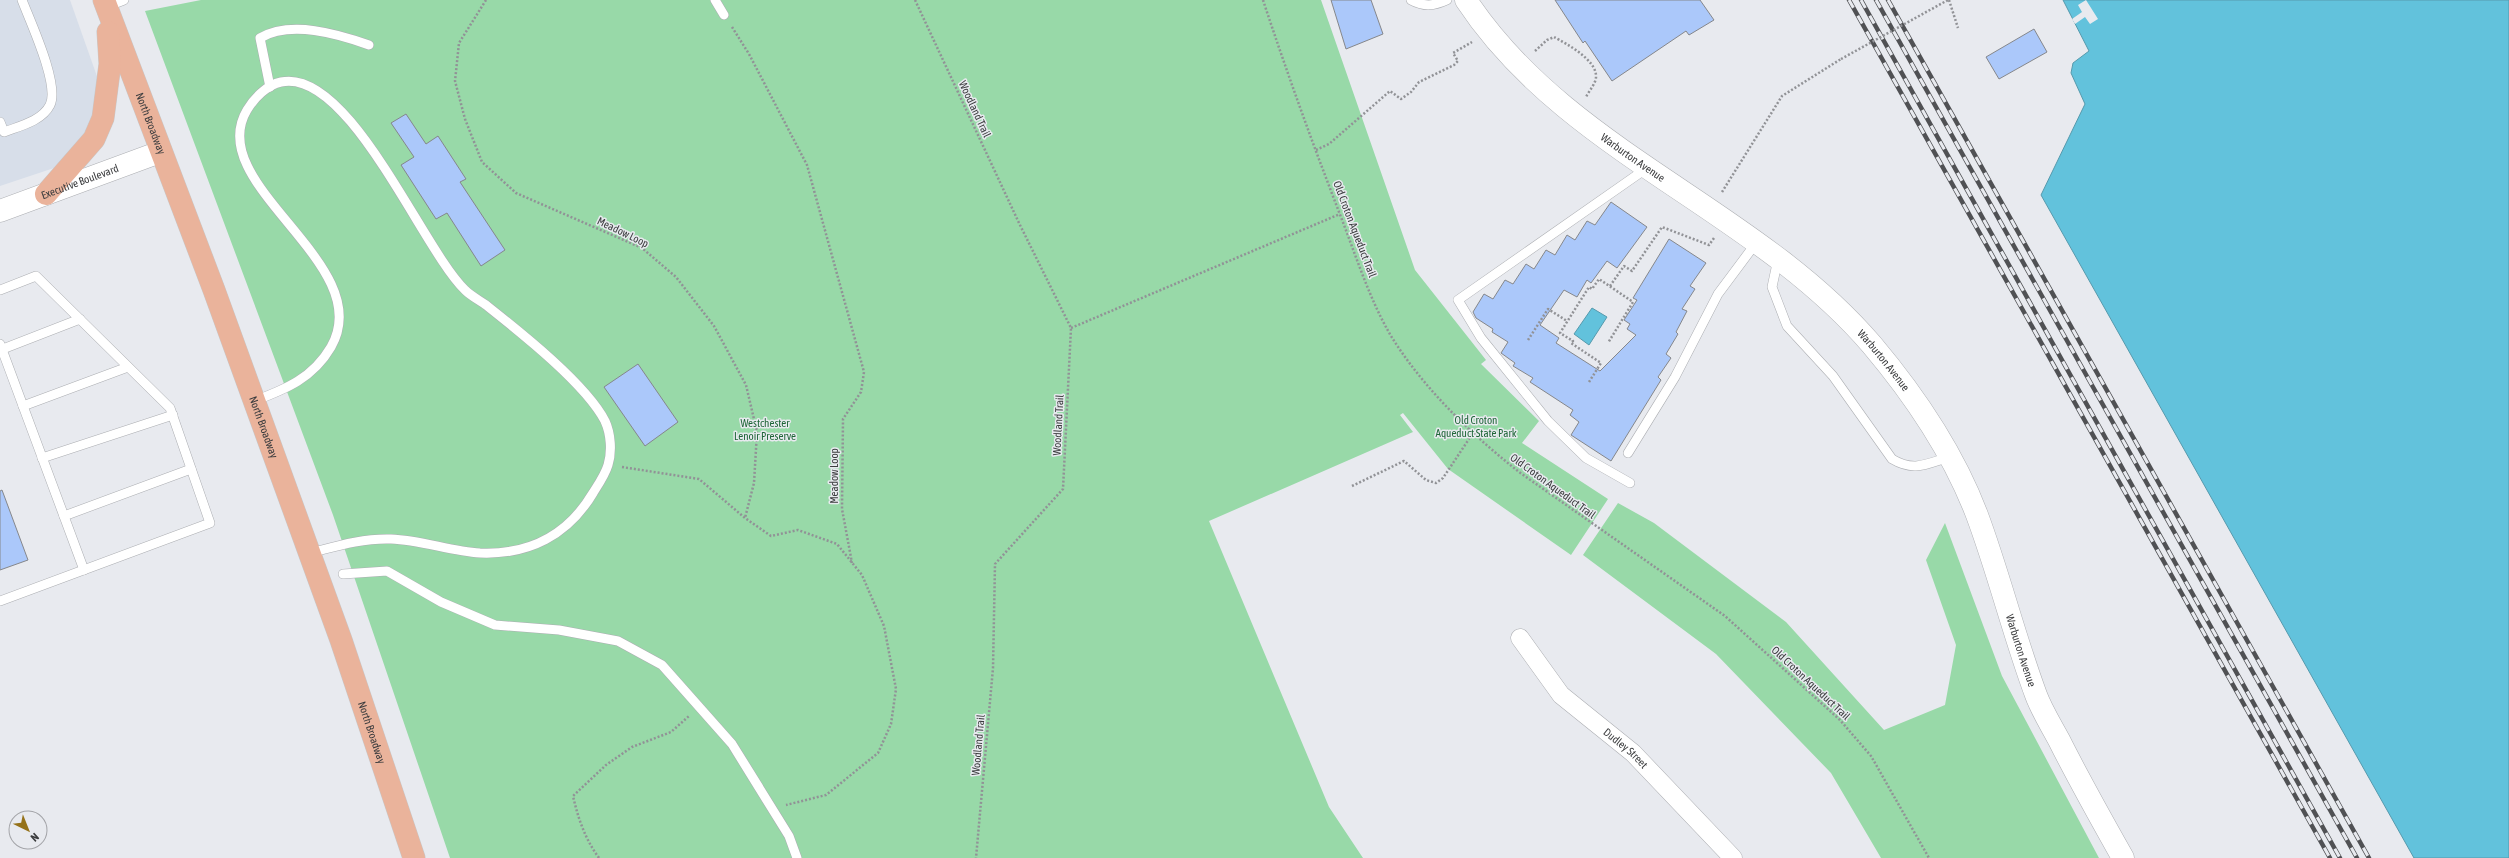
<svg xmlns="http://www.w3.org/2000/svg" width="2509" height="858" font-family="'Asap Condensed',sans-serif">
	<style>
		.built { fill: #d7dee9 }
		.green { fill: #98d9a8 }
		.water { fill: #62c2dc; stroke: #569aad }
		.pier { fill: #e8eaef }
		.building { fill: #abc8fa; stroke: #85878b }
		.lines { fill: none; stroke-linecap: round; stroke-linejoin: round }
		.lane-casing { stroke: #acaeb2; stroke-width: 10 }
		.street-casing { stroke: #acaeb2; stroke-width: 19 }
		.secondary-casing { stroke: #acaeb2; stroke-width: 23 }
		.primary-casing { stroke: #c8c8c9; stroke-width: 23 }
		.path { stroke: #919296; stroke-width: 2.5; stroke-dasharray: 2 2; stroke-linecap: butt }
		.lane { stroke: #fff; stroke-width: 9 }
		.street { stroke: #fff; stroke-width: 18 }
		.secondary { stroke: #fff; stroke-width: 22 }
		.primary { stroke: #eab39b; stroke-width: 22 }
		.rail-casing { stroke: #505154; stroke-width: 4.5 }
		.rail { stroke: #e8eaef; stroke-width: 3; stroke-dasharray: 9; stroke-linecap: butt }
		.path-bridge { stroke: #919296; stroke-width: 2.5; stroke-dasharray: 2 2; stroke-linecap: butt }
		.labels { text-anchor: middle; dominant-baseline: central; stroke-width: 3; stroke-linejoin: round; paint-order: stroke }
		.street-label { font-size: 11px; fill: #3b3c3e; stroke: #e8eaef }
		.park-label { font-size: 11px; fill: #1e6537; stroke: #e8eaef }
	</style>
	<rect width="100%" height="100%" fill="#e8eaef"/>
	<polygon class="built" points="0,0 70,0 99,82 99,115 70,159 54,168 0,186"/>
	<g class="green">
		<polygon points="201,0 1321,0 1415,270 1486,360 1481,364 1539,421 1522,443 1608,499 1571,555 1448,469 1403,413 1400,415 1413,432 1209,521 1329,807 1363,858 450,858 333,515 145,11"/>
		<polygon points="1618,503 1654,523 1786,622 1884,730 1945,705 1956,645 1926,560 1945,523 2002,676 2099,858 1881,858 1831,773 1716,654 1583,555"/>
	</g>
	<g class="water">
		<polygon points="2063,0 2509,0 2509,858 2414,858 2041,195 2085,104 2071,73 2073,63 2089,51"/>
		<polygon points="1592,308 1607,317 1589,345 1574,334"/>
	</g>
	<polygon class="pier" points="2086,0 2098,19 2090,24 2085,17 2075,24 2072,19 2082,12 2078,5"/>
	<g class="building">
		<polygon points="1331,0 1371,0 1383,34 1346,49"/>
		<polygon points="1555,0 1700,0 1714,20 1689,35 1686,31 1612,81 1585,41 1583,43"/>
		<polygon points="2034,29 2047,52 1999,79 1986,57"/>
		<polygon points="406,114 426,144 438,136 466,179 460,182 505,250 481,266 447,213 436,219 401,165 414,157 391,123"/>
		<polygon points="1611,202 1647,227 1617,268 1607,261 1591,283 1587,280 1577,297 1564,290 1540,325 1559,338 1556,343 1600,371 1636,335 1627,329 1630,324 1624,320 1637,300 1633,298 1669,239 1706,263 1690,286 1695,289 1682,309 1687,311 1676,332 1678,334 1666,354 1671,358 1658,377 1661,380 1611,461 1571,435 1579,422 1570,415 1573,410 1530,382 1533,378 1513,366 1515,363 1501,353 1508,342 1492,332 1493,329 1476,318 1473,312 1484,294 1493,299 1505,280 1513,284 1526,264 1534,269 1546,250 1555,255 1567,235 1575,240 1587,221 1595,225"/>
		<polygon points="638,364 678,422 645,446 604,387"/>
		<polygon points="2,490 28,560 0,570 0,491"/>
	</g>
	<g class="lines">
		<defs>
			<g id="lane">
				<polyline points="715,0 724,15"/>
				<path d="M1411 0C1424 7 1434 6 1447 0"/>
				<polyline points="106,7 124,0"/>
				<path d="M270 87 260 38C291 20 338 34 369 45"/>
				<path d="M0 122 4 132C20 126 42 121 50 105 60 85 30 21 22 0"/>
				<path d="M1778 259 1772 287 1787 326 1833 376 1892 459C1914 472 1926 464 1949 457"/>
				<polyline points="0,290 36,276 170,408 210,523 0,601"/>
				<polyline points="0,344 84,570"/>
				<polyline points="0,350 80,319"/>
				<path d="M254 401C286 389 313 378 331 347 379 264 202 185 247 110 254 98 267 85 281 82 349 67 423 250 465 290 471 296 479 300 486 305 520 332 586 384 605 421 611 434 612 452 608 465 605 475 598 485 593 493 568 535 529 555 480 553 450 551 421 540 391 539 363 538 337 546 310 553"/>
				<polyline points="23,406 128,367"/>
				<polyline points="1628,453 1675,377 1718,294 1756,243"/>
				<polyline points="42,458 173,415"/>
				<polyline points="1630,483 1586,458 1548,421 1481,338 1458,300 1647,168"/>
				<polyline points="64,516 191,469"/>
				<polyline points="343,574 387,571 441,602 495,625 559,630 618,641 662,665 732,744 789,836 797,858"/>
			</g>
			<g id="street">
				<path id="s1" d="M1520 638 1561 695 1633 753 1733 858"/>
			</g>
			<g id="secondary">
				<path id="s2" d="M1466 0C1566 152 1755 208 1872 345 1915 396 1953 452 1977 515 1999 574 2014 636 2036 695 2042 711 2051 725 2059 740 2079 780 2101 819 2123 858"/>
				<path id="s3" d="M0 211 160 152"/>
			</g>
			<g id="primary">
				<path id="s4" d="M104 0 214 290 341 640 414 858"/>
				<polyline points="46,194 94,139 103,118 110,64 108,32"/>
			</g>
		</defs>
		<use href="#lane" class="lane-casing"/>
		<use href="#street" class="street-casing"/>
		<use href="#secondary" class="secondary-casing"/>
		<use href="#primary" class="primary-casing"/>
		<g class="path">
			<polyline points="486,0 459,43 455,81 465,119 482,162 516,193 642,248 676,277 714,326 746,385 757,432 754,483 745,518"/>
			<polyline points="915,0 1019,223 1071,328 1063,489 995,564 993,668 976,858"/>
			<path d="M1263 0C1288 76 1315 150 1344 225 1358 262 1371 302 1391 336 1424 389 1471 434 1519 472L1725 616 1840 720 1871 756 1929 858"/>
			<polyline points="1949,0 1958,28"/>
			<polyline points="732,27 749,54 807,165 864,372 861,392 843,419 842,509 852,563"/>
			<path d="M1535 51 1547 40 1554 37C1567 44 1597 60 1596 77 1596 83 1589 91 1586 97"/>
			<polyline points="1316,150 1329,144 1390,91 1401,99 1411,92 1419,82 1454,65 1458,61 1453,53 1472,42"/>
			<polyline points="1722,192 1782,96 1841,59"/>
			<polyline points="1610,286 1624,266 1632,271 1662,227 1709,245 1714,238"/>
			<polyline points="1071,328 1340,214"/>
			<polyline points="1528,340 1548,309 1567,321"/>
			<polyline points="1589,382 1601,363 1571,343 1573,341 1560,333 1589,287 1592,289 1599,279 1633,302 1608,343"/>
			<polyline points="622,467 699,479 745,518 771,536 798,530 837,544 862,575 884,626 896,689 891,724 878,753 826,795 786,805"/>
			<polyline points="1352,486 1404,461 1426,480 1436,483 1443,478 1473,433"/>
			<path d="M599 858C585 839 578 818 573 796L606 765 632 747 671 732 689 716"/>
		</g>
		<use href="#lane" class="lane"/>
		<use href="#street" class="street"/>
		<use href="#secondary" class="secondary"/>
		<use href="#primary" class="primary"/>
		<defs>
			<g id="rail">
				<polyline points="1849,0 2330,858"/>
				<polyline points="1861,0 2340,858"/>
				<polyline points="1876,0 2357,858"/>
				<polyline points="1888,0 2369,858"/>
			</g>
		</defs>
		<use href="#rail" class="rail-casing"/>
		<use href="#rail" class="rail"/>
		<polyline class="path-bridge" points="1841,59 1948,0"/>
	</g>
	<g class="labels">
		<g class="street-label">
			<text transform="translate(975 109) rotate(65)">Woodland Trail</text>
			<text stroke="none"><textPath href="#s4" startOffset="132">North Broadway</textPath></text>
			<text stroke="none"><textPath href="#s2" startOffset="231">Warburton Avenue</textPath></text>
			<text stroke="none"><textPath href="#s3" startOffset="85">Executive Boulevard</textPath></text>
			<text transform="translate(1355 229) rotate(69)">Old Croton Aqueduct Trail</text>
			<text transform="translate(623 232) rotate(26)">Meadow Loop</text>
			<text stroke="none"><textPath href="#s2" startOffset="555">Warburton Avenue</textPath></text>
			<text transform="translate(1058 425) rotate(-87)">Woodland Trail</text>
			<text stroke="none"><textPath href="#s4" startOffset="456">North Broadway</textPath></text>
			<text transform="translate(834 476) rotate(-90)">Meadow Loop</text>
			<text transform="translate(1553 486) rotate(36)">Old Croton Aqueduct Trail</text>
			<text stroke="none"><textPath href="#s2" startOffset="879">Warburton Avenue</textPath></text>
			<text transform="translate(1811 683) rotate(43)">Old Croton Aqueduct Trail</text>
			<text stroke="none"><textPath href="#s4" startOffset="780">North Broadway</textPath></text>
			<text transform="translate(978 745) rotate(-85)">Woodland Trail</text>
			<text stroke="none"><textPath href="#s1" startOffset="154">Dudley Street</textPath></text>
		</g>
		<g class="park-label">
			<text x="1476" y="420">Old Croton<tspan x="1476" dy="13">Aqueduct State Park</tspan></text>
			<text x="765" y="423">Westchester<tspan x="765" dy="13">Lenoir Preserve</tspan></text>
		</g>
	</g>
	<g transform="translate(28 830) rotate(137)"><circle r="19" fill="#e8eaef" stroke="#a3a4a8"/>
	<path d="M0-3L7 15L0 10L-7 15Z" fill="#95721a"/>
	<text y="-6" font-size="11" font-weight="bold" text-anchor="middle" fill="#3b3c3e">N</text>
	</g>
</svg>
